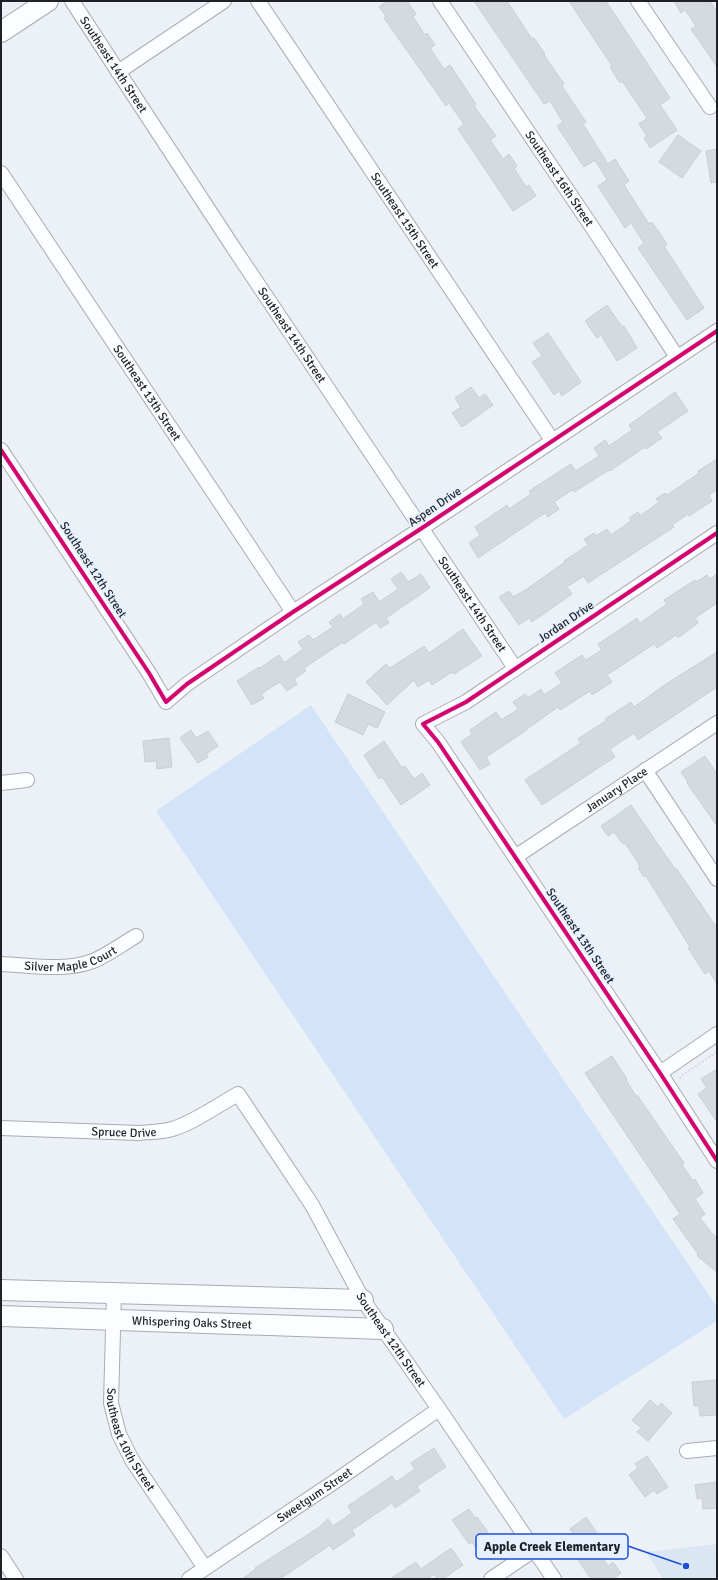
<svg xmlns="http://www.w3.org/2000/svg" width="718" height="1580" font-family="Signika,sans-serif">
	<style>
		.built { fill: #dbe6f3 }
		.green { fill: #d3e4f9 }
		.building { fill: #d5dae0; stroke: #cbcfd5 }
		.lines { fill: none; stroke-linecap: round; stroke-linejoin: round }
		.street-casing { stroke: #a8acb2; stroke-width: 16 }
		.secondary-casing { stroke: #a8acb2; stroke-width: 22 }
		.path { stroke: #d8dadd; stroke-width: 2; stroke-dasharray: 2 2; stroke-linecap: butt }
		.street { stroke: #fcfdfe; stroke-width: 14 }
		.secondary { stroke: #fcfdfe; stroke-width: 20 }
		.cycleway-casing { stroke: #e6f0fe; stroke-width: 6 }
		.cycleway { stroke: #d6006c; stroke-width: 4 }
		.labels { text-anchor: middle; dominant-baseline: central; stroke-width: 4; stroke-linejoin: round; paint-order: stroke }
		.street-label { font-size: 12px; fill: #1e2227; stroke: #e6f0fe }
		.leader { fill: none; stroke: #1d4ed8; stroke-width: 1.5 }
		.callout-dot { fill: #1d4ed8; stroke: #e6f0fe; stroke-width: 1.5 }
		.callout { fill: #e6f0fe; stroke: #1d4ed8; stroke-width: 1.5 }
		.callout-label { font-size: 13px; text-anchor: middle; font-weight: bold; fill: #1e2227 }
	</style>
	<rect width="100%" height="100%" fill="#ecf1f8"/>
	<polygon class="built" points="717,1544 717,1579 663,1579 646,1552"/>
	<polygon class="green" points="311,705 717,1307 717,1321 564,1419 156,811"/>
	<g class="building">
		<polygon points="387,1 407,1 416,14 413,17 425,35 427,33 435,45 430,48 444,69 450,65 476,104 474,106 496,136 490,140 503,159 509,154 517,166 514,168 526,187 529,185 536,196 513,211 458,129 464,124 449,103 446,106 384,18 386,16 379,7"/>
		<polygon points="474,1 507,1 532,39 534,38 545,54 544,55 564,84 562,86 586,122 583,124 608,164 615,159 629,181 624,185 649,224 652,222 667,244 664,246 704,308 687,320 638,248 644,243 631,223 625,228 598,186 607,180 595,160 584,167 557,126 563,122 550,101 544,104"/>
		<polygon points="569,1 606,1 670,98 660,105 677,130 650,148 644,138 647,136 639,124 647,118 622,81 620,83 610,67 612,66"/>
		<polygon points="674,1 710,1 717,12 717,67 691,29 696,26 685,10 681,13"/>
		<polygon points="678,135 701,151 682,178 659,162"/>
		<polygon points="717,149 717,182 711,183 706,151"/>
		<polygon points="607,305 622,327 624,326 637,348 617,361 601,335 597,338 585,321"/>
		<polygon points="548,333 581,382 562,396 559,391 554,395 532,362 542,356 533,343"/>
		<polygon points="471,387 479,398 485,394 493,405 462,427 452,413 461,407 455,398"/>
		<polygon points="675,392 688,411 657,432 662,438 646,449 645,447 610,471 609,470 574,492 572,490 554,502 559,509 548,517 545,513 478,558 469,543 480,535 475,527 507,505 509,509 531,494 529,491 571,464 576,471 599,456 594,448 605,440 609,446 632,430 629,425"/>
		<polygon points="717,459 717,490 709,495 712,501 689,516 688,514 672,525 674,527 588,583 584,576 567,587 572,594 532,622 529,618 519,625 499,597 509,591 513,597 527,589 565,562 564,561 588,545 584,539 594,533 596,536 607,529 611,535 631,521 629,518 638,512 640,516 659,502 656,499 665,493 667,495 699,473 698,471"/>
		<polygon points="401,572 408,582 421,574 430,588 386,618 389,623 380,628 376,622 344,644 343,642 304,668 306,671 294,679 297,684 287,691 280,682 261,694 264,698 252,705 237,681 259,667 260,668 279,655 284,663 303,649 298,642 309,635 313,640 333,627 329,622 340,614 343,619 364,604 361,599 373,592 379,602 398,589 391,579"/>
		<polygon points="717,574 717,603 695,618 698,623 678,638 676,635 657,648 654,644 607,675 612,682 592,695 590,691 560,710 558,707 527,729 527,730 486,757 490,764 480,770 461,742 472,734 470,730 496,712 501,720 518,709 513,702 525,694 528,698 541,689 544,695 562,683 555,673 571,662 582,655 586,660 602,650 598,644 637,618 640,623 667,604 664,600 695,580 696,582 707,575 710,579"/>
		<polygon points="463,629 482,656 454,674 452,672 432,685 429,680 418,687 414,680 387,705 366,682 386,664 390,668 424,646 429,653"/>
		<polygon points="717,652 717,687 638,740 634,733 610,749 615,757 542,805 525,780 581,743 578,739 607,720 605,719 631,702 634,707 666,684"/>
		<polygon points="348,694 385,712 377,728 368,724 363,735 335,722"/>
		<polygon points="191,730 196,738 208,731 218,746 206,754 208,757 198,763 180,738"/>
		<polygon points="169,738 172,767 157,769 156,761 145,762 143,741"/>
		<polygon points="384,741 402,768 405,766 414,779 422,773 430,785 401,805 382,777 379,779 364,755"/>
		<polygon points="705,756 717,774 717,826 687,783 688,782 681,772"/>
		<polygon points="631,805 675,869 676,868 717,928 717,984 709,971 705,974 688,948 690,947 646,876 644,877 638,868 640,866 625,843 623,844 614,832 608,836 601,826"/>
		<polygon points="612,1056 627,1079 626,1080 636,1096 637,1095 684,1163 682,1165 693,1181 695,1179 703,1193 695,1199 705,1214 700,1218 711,1232 717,1238 717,1272 697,1256 698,1254 673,1219 680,1214 585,1073"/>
		<polygon points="717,1069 717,1122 698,1094 707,1088 701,1079"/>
		<polygon points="717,1380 717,1415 700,1416 699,1406 694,1406 692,1382"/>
		<polygon points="650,1400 658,1407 661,1403 672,1413 648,1441 637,1432 641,1428 632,1420"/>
		<polygon points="434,1448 446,1467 417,1486 420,1491 395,1508 392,1503 352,1530 355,1535 333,1550 330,1545 280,1579 242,1579 256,1569 255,1568 318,1528 328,1519 333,1526 352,1513 348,1506 392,1476 396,1482 415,1469 411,1463"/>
		<polygon points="647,1456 668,1487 657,1494 654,1490 645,1497 629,1475 638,1468 635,1464"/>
		<polygon points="717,1482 717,1508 703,1509 702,1498 697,1499 695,1485"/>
		<polygon points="469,1509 475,1518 477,1517 488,1532 486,1534 493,1545 480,1554 472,1542 469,1544 452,1520"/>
		<polygon points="586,1517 603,1542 595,1547 608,1566 613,1562 621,1573 613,1579 591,1579 570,1548 576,1543 574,1539 576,1538 570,1529"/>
		<polygon points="451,1548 463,1565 443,1579 438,1579 434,1574 427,1579 390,1579 416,1562 421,1569"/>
	</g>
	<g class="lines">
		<defs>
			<g id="street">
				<path id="s1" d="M72 1 233 247 515 668"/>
				<path id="s2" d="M258 1 552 440"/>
				<path id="s3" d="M440 1 596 233 677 357"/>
				<polyline points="638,1 710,107"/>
				<polyline points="118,72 224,1"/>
				<path id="s4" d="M1 173 293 612"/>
				<polyline points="1,450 149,673 166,702 187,684 293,612 422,528 717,331"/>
				<polyline points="717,533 466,702 423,724 438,742 660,1073 717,1161"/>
				<polyline points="645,770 717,879"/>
				<polyline points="1,783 27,780"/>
				<path id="s5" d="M515 857 717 723"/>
				<path id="s6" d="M1 964C31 965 64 972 93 961 108 955 122 944 136 936"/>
				<polyline points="660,1073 717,1034"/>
				<path id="s7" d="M1 1128 139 1133C150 1132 162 1132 172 1129 193 1123 218 1105 238 1094L312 1205 363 1300 439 1409 554 1579"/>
				<path id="s8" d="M114 1294 111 1403 119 1434 132 1460 205 1568"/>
				<polyline points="687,1451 717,1448"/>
				<polyline points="1,1556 16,1579"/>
				<path id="s9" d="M189 1579 337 1480 439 1409"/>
				<polyline points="491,1579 534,1550"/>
			</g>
			<g id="secondary">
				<polyline points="1,32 48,1"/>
				<polyline points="1,1290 363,1300"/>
				<path id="s10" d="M1 1316 383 1329"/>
			</g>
		</defs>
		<use href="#street" class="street-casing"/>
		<use href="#secondary" class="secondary-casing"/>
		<polyline class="path" points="680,1079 681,1076 717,1052"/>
		<use href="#street" class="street"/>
		<use href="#secondary" class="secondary"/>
		<defs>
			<g id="cycleway">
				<polyline points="1,450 149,673 166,702 187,684 293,612 422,528 717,331"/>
				<polyline points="717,533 466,702 423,724 438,742 660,1073 717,1161"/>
			</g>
		</defs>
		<use href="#cycleway" class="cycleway-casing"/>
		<use href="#cycleway" class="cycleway"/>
	</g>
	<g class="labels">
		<g class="street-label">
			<text stroke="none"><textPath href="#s1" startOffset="76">Southeast 14th Street</textPath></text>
			<text stroke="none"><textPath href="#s3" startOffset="214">Southeast 16th Street</textPath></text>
			<text stroke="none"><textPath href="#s2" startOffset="264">Southeast 15th Street</textPath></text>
			<text stroke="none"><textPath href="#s1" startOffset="400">Southeast 14th Street</textPath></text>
			<text stroke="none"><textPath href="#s4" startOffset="264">Southeast 13th Street</textPath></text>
			<text transform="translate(435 507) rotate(-34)">Aspen Drive</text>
			<text transform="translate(93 570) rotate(57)">Southeast 12th Street</text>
			<text stroke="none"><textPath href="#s1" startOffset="724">Southeast 14th Street</textPath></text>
			<text transform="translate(566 622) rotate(-34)">Jordan Drive</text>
			<text stroke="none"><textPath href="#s5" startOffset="122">January Place</textPath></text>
			<text transform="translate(580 936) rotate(56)">Southeast 13th Street</text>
			<text stroke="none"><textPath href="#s6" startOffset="71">Silver Maple Court</textPath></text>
			<text stroke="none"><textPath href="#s7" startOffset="123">Spruce Drive</textPath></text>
			<text stroke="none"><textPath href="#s10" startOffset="191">Whispering Oaks Street</textPath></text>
			<text stroke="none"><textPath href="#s7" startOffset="536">Southeast 12th Street</textPath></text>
			<text stroke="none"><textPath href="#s8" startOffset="150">Southeast 10th Street</textPath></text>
			<text stroke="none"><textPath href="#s9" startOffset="151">Sweetgum Street</textPath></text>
		</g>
	</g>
	<path class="leader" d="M686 1566L628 1546"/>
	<circle class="callout-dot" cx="686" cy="1566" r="4"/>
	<rect class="callout" x="476" y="1534" width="152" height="25" rx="4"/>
	<g class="callout-label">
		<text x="552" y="1551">Apple Creek Elementary</text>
	</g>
	<rect width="718" height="1580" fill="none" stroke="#1e2227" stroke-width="4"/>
</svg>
